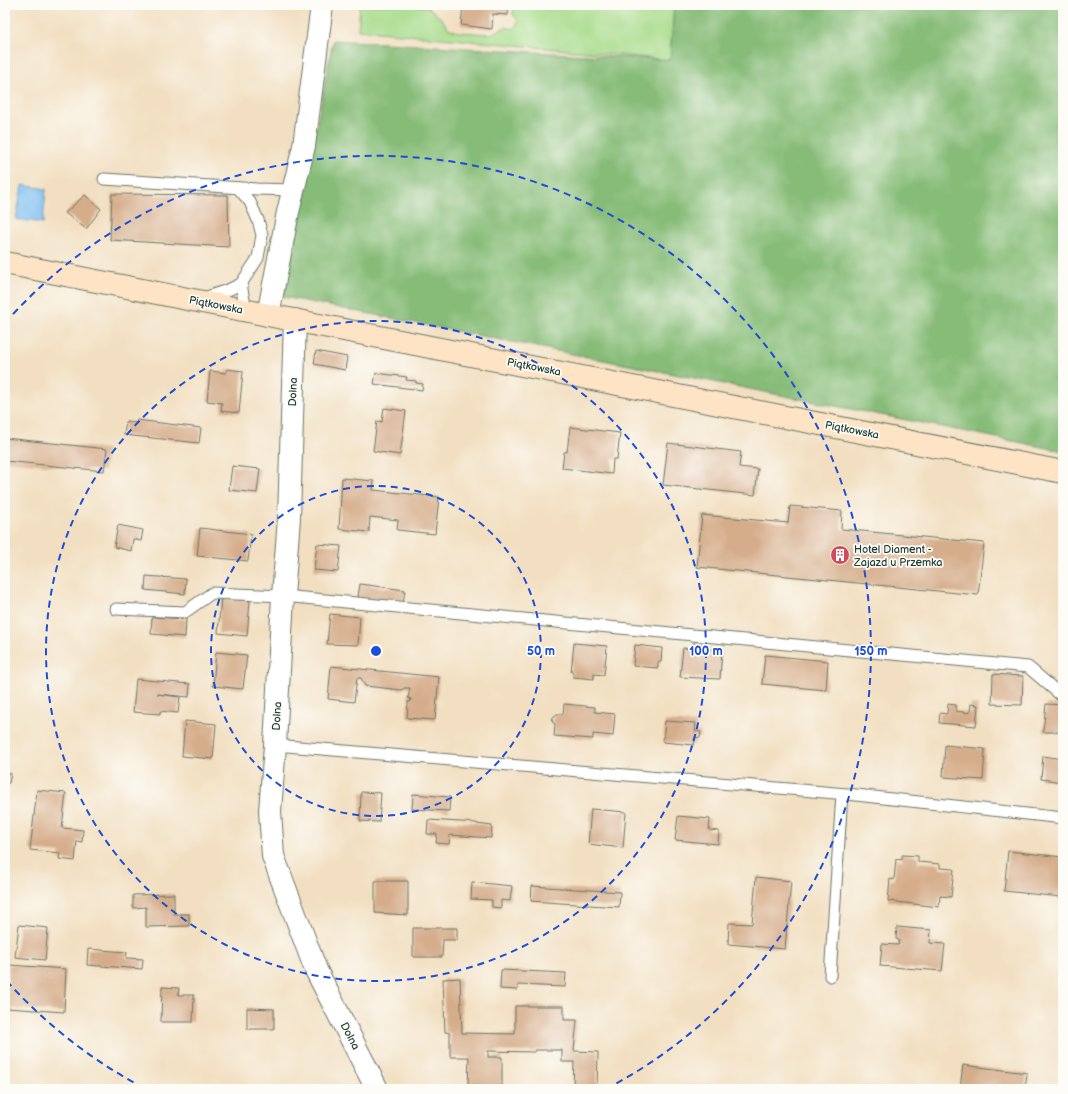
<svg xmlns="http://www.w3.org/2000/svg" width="1068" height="1094" font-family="'Balsamiq Sans',sans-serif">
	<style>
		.green { fill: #a8dc8b; stroke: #648c60 }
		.forest { fill: #86bc77; stroke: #527c56 }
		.water { fill: #7bbef1; stroke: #4d7e92 }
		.building { fill: #d6ad8b }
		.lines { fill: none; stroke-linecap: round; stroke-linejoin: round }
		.service-casing { stroke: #697665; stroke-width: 13 }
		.minor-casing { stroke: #697665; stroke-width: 24 }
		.secondary-casing { stroke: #697665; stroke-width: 24 }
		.service { stroke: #fff; stroke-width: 11 }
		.minor { stroke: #fff; stroke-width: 22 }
		.secondary { stroke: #fee4c5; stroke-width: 22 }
		.ring { fill: none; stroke: #1d4ed8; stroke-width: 2; stroke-dasharray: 7 5 }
		.labels { text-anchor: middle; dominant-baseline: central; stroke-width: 3.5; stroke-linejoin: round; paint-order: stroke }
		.street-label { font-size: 11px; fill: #1f3d34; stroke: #fdfcf7 }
		.poi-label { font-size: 11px; fill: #1f3d34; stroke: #fdfcf7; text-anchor: start }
		.centre { fill: #1d4ed8; stroke: #fdfcf7; stroke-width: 2 }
		.ring-label { font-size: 12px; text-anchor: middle; font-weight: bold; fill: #1d4ed8; stroke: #fdfcf7; stroke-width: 3.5; stroke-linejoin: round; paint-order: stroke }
	</style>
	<rect width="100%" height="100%" fill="#fdfcf7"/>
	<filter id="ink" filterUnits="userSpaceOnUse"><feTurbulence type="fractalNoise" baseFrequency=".025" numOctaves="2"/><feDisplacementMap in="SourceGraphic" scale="8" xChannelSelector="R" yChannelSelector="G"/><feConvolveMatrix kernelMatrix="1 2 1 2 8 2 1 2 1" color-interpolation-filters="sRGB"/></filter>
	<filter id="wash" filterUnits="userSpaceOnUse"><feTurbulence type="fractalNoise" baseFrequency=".012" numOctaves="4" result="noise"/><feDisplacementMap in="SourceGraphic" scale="16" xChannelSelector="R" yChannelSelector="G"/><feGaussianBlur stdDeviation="0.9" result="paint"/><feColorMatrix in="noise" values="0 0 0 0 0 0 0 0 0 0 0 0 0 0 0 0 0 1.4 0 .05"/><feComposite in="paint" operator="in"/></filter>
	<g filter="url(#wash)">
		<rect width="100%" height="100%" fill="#f2dfc1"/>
		<polygon class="green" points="360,5 409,5 428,7 442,19 448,28 458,32 491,34 506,27 512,29 517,25 518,20 513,15 514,5 674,5 670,60 358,30"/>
		<polygon class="forest" points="674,5 1063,5 1063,451 284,297 333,40 670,60"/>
		<polygon class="water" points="22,185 46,189 43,223 16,219"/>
		<g id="blocks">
			<g class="building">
				<polygon points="463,5 509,5 508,15 493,14 492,29 461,25"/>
				<polygon points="112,194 228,195 229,247 110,240"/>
				<polygon points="85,195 101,209 86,229 65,213"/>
				<polygon points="316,351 347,357 345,370 314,364"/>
				<polygon points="227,369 243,371 239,413 221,411 222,403 207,401 210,371 226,373"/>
				<polygon points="376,373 407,377 406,380 416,381 416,383 423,384 422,390 374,384"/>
				<polygon points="384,408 406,411 400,455 373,451 377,421 382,422"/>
				<polygon points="137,420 201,428 199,443 124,435 126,421 136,423"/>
				<polygon points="570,427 620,433 617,459 613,459 612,474 562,468 564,452 567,452"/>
				<polygon points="5,438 107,449 104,471 5,461"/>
				<polygon points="668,443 741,452 739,467 758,469 755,495 663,485"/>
				<polygon points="232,466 260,469 257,493 229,490"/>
				<polygon points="342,478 374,481 373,490 439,497 435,534 397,530 398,520 370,517 369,532 339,529"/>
				<polygon points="790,506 842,511 841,529 984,543 978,595 697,567 702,515 788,523"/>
				<polygon points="118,525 143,530 141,541 133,539 131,551 114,547"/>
				<polygon points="200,528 251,534 248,561 197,556"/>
				<polygon points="317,544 341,546 338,572 314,570"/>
				<polygon points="146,576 186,579 185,594 145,590"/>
				<polygon points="360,584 405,590 403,604 358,597"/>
				<polygon points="221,598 250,601 247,636 218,633"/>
				<polygon points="330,614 360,617 358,645 327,644"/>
				<polygon points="152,617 186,619 185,637 151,634"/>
				<polygon points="574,643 607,646 604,675 594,674 594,679 573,677 573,672 571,672"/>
				<polygon points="693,643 702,644 702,649 722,650 720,679 680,677 683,648 692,649"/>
				<polygon points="635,645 662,648 661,662 658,662 658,668 633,666"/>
				<polygon points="216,652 247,655 243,689 213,686"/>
				<polygon points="765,655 828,661 826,690 762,684"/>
				<polygon points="331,666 439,677 435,720 407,718 408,702 410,702 411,699 408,698 410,688 404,688 402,690 365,686 361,678 357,678 354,702 328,699"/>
				<polygon points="993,674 1023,676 1022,705 992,704"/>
				<polygon points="136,679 190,684 189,697 157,694 180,697 178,713 160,711 160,714 133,712"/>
				<polygon points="564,704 595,707 595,712 615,714 613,736 593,734 593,739 554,736 555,724 552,722 553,717 557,714 563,714"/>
				<polygon points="948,704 956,705 956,711 970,713 971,704 978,705 976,726 939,723 940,713 947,714"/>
				<polygon points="1046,704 1063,705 1063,732 1043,732"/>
				<polygon points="185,721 216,724 213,759 182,756"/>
				<polygon points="665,721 696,723 695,731 701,732 700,738 695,737 694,745 663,742"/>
				<polygon points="945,745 985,749 983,780 943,777"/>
				<polygon points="1043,756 1063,759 1063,788 1061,788 1062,782 1041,779"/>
				<polygon points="5,773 11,774 9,783 5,783"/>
				<polygon points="37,790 66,793 62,828 83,830 82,842 77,841 75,861 59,859 60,853 30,850"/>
				<polygon points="361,792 381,793 379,822 360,821"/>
				<polygon points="413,794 450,797 449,811 412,809"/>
				<polygon points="591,809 626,812 623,848 588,844"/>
				<polygon points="678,816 710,819 709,830 719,831 718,844 675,840"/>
				<polygon points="428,820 477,823 477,824 492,826 491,838 450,835 449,844 436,843 437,834 427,834"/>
				<polygon points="1008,851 1063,857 1063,877 1061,897 1004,891"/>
				<polygon points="902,855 918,856 918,862 940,864 940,868 954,869 951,897 940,896 939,907 888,901 890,879 894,880 896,859 902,860"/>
				<polygon points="756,877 791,881 785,949 728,944 729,923 752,924"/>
				<polygon points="375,881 408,881 408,915 375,913"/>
				<polygon points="472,882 512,886 510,901 501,900 501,908 492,907 492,900 471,899"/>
				<polygon points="532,886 620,892 619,907 531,901"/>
				<polygon points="174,894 174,914 189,914 189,926 146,927 146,907 133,908 133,895"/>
				<polygon points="19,925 48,928 45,960 15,957"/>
				<polygon points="897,927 931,930 930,943 945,944 942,971 880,966 882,944 898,945 899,940 896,939"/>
				<polygon points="413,928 457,928 457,940 443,940 442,957 413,957"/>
				<polygon points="88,949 127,952 126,958 143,959 142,969 87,965"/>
				<polygon points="9,965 66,969 64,1012 6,1008"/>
				<polygon points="501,970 566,973 565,987 518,985 518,990 500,989"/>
				<polygon points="460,978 462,1033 515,1034 515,1006 564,1006 564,1020 577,1020 574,1051 598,1052 597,1089 573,1089 574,1062 562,1062 562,1050 535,1050 535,1052 488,1051 488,1057 502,1057 502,1087 468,1086 469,1057 450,1057 450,1033 445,1032 443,979"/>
				<polygon points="162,987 179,988 178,995 194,995 193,1022 161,1022"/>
				<polygon points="247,1008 274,1009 274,1029 247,1029"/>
				<polygon points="963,1065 1027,1073 1025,1089 960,1088"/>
			</g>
		</g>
	</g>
	<g filter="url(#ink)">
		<use href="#blocks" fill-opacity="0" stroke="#697665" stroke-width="1"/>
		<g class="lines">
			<defs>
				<g id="service">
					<polyline points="104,179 257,189 293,190"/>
					<polyline points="241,284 244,300 249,311"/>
					<polyline points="204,298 228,290 241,284 258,258 262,235 258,220 250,202 238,188"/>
					<polyline points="116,609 185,612 212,593 283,596 1028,667 1063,697"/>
					<polyline points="275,745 847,794 1063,818"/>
					<polyline points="830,976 842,794"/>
				</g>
				<g id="minor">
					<polyline points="268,315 288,212 304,146 322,5"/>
					<polyline points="295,320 289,518 283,596 275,745 270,811 273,856 316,970 377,1089"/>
				</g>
				<polyline id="secondary" points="5,263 1063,472"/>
			</defs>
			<use href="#service" class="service-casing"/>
			<use href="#minor" class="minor-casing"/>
			<use href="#secondary" class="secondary-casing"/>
			<use href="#service" class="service"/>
			<use href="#minor" class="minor"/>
			<use href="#secondary" class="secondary"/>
		</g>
	</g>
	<g class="ring">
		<circle cx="376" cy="651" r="165"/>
		<circle cx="376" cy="651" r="330"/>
		<path d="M144 1088A495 495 0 0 1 5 979M5 323A495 495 0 1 1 608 1088"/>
	</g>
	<defs>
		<symbol id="building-disc" viewBox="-11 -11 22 22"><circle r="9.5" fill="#d1495b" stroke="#fdfcf7"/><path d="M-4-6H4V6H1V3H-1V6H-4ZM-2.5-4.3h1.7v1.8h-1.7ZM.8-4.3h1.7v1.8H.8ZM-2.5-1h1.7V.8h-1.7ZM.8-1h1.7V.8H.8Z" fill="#fff"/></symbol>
	</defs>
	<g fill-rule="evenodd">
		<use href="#building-disc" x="829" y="544" width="22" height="22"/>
	</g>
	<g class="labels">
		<g class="street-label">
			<text transform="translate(216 305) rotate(11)">Piątkowska</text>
			<text transform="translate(534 367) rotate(11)">Piątkowska</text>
			<text transform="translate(293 392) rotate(-88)">Dolna</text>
			<text transform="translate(852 430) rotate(11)">Piątkowska</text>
			<text transform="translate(277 716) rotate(-87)">Dolna</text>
			<text transform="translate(350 1036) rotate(63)">Dolna</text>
		</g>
		<g class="poi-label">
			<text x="854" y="549">Hotel Diament -<tspan x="854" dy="13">Zajazd u Przemka</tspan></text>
		</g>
	</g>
	<circle cx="376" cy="651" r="6" class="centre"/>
	<g class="ring-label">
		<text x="541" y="655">50 m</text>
		<text x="706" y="655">100 m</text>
		<text x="871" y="655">150 m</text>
	</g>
	<rect width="1068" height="1094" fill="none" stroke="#fdfcf7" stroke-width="20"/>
</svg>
